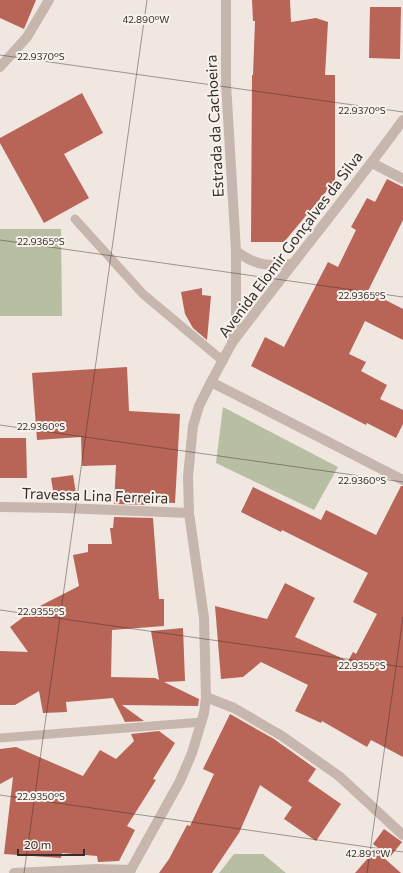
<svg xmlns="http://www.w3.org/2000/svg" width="403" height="873" font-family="Commissioner,sans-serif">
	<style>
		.green { fill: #b8bea2 }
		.building { fill: #b86457 }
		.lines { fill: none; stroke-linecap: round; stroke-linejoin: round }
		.service { stroke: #c7b6ae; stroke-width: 9 }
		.minor { stroke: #c7b6ae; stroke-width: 10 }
		.tertiary { stroke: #c7b6ae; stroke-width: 10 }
		.ticks { fill: none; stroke: #372e2b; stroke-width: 1; stroke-opacity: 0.45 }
		.labels { text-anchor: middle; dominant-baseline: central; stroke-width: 4; stroke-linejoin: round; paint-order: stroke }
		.street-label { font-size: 15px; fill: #372e2b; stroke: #f8f2ed }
		.ticks-label { font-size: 10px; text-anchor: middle; fill: #372e2b; stroke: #f8f2ed; stroke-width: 4; stroke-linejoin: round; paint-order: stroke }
	</style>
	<rect width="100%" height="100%" fill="#f0e7e1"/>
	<g class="green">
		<polygon points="0,229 61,229 62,316 0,316"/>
		<polygon points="223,407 338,467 314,510 216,463"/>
		<polygon points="234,854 263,854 286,873 219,873"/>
	</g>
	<g class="building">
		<polygon points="0,0 36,0 24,29 0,18"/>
		<polygon points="252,0 290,0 291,22 316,18 328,22 325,75 335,75 335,181 284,242 251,242 252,75 253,75 255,21 253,21"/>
		<polygon points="370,7 401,7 400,59 369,58"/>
		<polygon points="82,93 103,133 64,154 89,198 44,223 0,143 0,138"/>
		<polygon points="387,179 403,187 403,220 368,291 403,309 403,340 365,321 349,354 366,362 361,371 387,385 380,399 403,410 403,424 396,438 367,423 366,425 251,366 265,337 284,347 328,262 338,267 356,230 351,227 367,198 375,202"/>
		<polygon points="202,288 202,295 211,296 207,340 193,328 185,314 181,292"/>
		<polygon points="127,367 129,411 180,414 175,503 151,502 152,505 114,504 116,465 82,466 81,437 37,440 32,373"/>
		<polygon points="0,438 26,438 27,478 0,478"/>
		<polygon points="73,475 76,493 54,497 51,478"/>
		<polygon points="401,486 403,486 403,757 371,740 367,747 322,721 321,723 295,711 308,685 261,662 243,677 221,679 215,606 267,619 285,583 315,598 295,637 348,661 353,652 356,654 377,614 353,602 368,573 282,530 281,532 241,512 253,487 321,520 326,510 376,535"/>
		<polygon points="114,517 153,518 159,599 164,599 164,626 112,630 111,677 155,678 159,680 151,631 183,628 185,681 164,682 199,699 198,706 122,705 144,721 125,722 113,698 66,702 67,712 43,713 39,691 15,705 0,705 0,651 28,652 10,627 34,609 79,586 73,555 88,552 88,544 112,544 110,528 113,528"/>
		<polygon points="230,714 274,739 316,769 308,781 341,804 316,841 284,819 292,807 260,785 239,833 212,873 159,873 169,859 187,825 190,826 214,774 203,769"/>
		<polygon points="159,731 175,743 153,779 156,780 127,826 135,830 119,861 98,862 97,856 62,853 61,858 4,854 13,777 0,784 0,749 16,747 83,776 100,750 116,759 134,741 131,734"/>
		<polygon points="384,829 402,842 390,857 373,844"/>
		<polygon points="375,850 401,873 355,873"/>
	</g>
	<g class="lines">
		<g class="service">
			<polyline points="75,219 143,294 223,361"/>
			<polyline points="0,738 202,722"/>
		</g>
		<g class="minor">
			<polyline points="0,67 27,37 49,0"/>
			<polyline points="372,163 403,179"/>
			<path d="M232 343C288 268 348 196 403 120"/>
			<polyline points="211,382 403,480"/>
			<polyline points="0,507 62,508 189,513"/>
			<polyline points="206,697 234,708 282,736 339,776 403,835"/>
			<polyline points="14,873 97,869 131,870"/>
		</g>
		<g class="tertiary">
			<path d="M236 251C256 266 267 266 292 264"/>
			<polyline points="129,873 180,781 192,753 204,713 206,697 204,618 189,513 188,476 193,426 199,406 211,382 232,343 236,321 236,251 226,83 226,0"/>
		</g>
	</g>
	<path class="ticks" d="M0 55 403 112M0 240 403 297M0 425 403 482M0 610 403 667M0 795 403 852M24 873 147 0M367 873 403 617"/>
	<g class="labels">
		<g class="street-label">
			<text transform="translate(214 126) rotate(-93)">Estrada da Cachoeira</text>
			<text transform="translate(290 244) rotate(-53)">Avenida Elomir Gonçalves da Silva</text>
			<text transform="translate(95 495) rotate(2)">Travessa Lina Ferreira</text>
		</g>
	</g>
	<g class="ticks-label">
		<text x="146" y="23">42.890°W</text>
		<text x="41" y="60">22.9370°S</text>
		<text x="362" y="114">22.9370°S</text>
		<text x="41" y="245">22.9365°S</text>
		<text x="362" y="299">22.9365°S</text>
		<text x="41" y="430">22.9360°S</text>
		<text x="362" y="484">22.9360°S</text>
		<text x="41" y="615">22.9355°S</text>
		<text x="362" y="669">22.9355°S</text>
		<text x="41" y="800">22.9350°S</text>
		<text x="368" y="857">42.891°W</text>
	</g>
	<path d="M18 849v6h66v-6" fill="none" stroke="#372e2b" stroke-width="2"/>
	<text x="24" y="849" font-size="12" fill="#372e2b" stroke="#f8f2ed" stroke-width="3" paint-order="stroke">20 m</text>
</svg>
